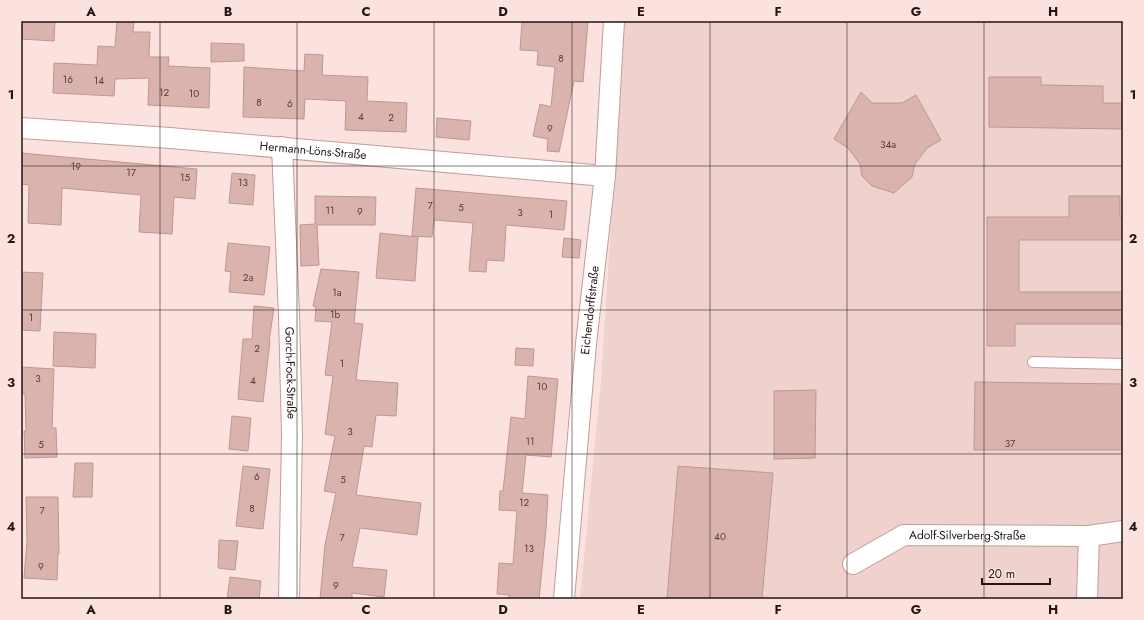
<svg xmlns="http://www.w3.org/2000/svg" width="1144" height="620" font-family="Jost,sans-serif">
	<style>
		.built { fill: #efd2ce }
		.building { fill: #dbb3ae; stroke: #bd9692 }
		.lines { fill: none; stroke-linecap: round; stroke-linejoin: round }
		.lane-casing { stroke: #c39c98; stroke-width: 12 }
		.street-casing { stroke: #c39c98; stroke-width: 22 }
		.lane { stroke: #fff; stroke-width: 10 }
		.street { stroke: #fff; stroke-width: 20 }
		.grid { fill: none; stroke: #231513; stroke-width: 1; stroke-opacity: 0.55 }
		.labels { text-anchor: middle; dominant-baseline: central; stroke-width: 3.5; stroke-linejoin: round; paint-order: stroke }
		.number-label { font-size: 10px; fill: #513c3a }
		.street-label { font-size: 12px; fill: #231513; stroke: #fce2df }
		.neatline { fill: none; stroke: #231513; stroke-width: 1.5 }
		.grid-label { font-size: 13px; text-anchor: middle; font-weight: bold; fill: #231513 }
	</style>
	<rect width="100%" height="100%" fill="#fce2df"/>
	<polygon class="built" points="624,21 1123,21 1123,599 580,599 601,381"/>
	<g class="building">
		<polygon points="21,21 55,21 54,41 21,39"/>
		<polygon points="117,21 134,21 133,32 150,32 149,57 169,57 168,66 210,68 209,108 148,105 149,78 115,79 114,96 53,93 54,63 97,65 98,46 115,47"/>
		<polygon points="522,21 588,21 583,82 574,81 559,152 547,151 548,139 533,136 540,104 551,107 555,67 537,65 538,51 520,50"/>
		<polygon points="211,43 244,44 244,61 211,62"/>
		<polygon points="305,54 323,55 322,75 368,77 367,101 407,103 406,132 345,130 346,101 305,99 304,119 243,117 244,67 304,71"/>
		<polygon points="989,77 1041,77 1041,85 1103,86 1103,103 1123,103 1123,129 989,127"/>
		<polygon points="861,92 872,103 902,103 916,95 941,140 927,148 915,164 912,177 894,193 872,186 862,176 860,164 848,148 834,139"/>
		<polygon points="437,118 471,121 469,140 436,137"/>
		<polygon points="21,153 197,169 195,199 174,197 172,234 139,232 141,195 62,188 61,225 28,223 29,185 21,184"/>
		<polygon points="232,173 255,175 253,205 229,203"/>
		<polygon points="416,188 567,201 564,230 506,225 504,261 487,260 486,272 469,271 473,223 434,220 432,237 412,236"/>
		<polygon points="315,196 376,197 375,225 317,225 319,265 301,266 300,225 315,224"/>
		<polygon points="1069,196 1120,196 1120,217 1123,217 1123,240 1019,240 1019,292 1123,292 1123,324 1015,324 1015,346 987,346 987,217 1069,217"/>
		<polygon points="380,233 418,237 415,281 376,278"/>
		<polygon points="564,238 581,240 579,258 562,257"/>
		<polygon points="228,243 270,247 264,295 229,292 231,272 225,271"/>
		<polygon points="321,269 359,272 354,323 363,324 356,380 398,383 396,416 376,415 372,447 364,446 356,495 421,503 417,535 360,528 352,567 387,570 384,597 352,593 352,599 320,599 325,545 336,493 324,491 335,436 325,434 333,376 325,375 332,322 315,321 316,307 313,306"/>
		<polygon points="21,272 43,273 40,331 21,330"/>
		<polygon points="254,306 274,308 269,341 270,341 263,402 238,399 243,339 252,339"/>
		<polygon points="54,332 96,334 95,368 53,366"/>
		<polygon points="516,348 534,349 533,366 515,365"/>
		<polygon points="22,367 54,369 52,428 56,428 57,457 25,458 24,431 26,431 25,394 21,394"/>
		<polygon points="528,376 558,379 551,457 526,455 522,493 548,495 546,529 539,599 509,599 509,595 497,594 499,563 513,564 517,511 499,510 500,491 503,491 511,417 525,419"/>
		<polygon points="975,382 1123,384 1123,450 974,450"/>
		<polygon points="816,390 815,458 774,459 774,391"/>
		<polygon points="232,416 251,418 248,451 229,449"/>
		<polygon points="75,463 93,463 92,497 73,497"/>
		<polygon points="243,466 270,469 263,529 236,526"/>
		<polygon points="678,466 773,473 762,599 667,599"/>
		<polygon points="26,497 58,497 59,554 58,554 57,580 24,578 27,541"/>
		<polygon points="219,540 238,541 235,570 218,568"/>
		<polygon points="230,577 261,581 259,599 227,599"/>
	</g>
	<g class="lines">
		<defs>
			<polyline id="lane" points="1033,362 1123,364"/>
			<g id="street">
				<path id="s1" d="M21 128 170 138 605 176"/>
				<path id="s2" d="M282 147 289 315 292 434 289 599"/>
				<path id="s3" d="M853 564 904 535 1089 536 1123 531"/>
				<path id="s4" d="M564 599 586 344 605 176 614 21"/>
				<polyline points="1087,599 1089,536"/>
			</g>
		</defs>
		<use href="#lane" class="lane-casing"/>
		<use href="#street" class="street-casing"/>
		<use href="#lane" class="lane"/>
		<use href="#street" class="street"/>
	</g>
	<path class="grid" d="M160 21V599M297 21V599M434 21V599M572 21V599M710 21V599M847 21V599M984 21V599M21 166H1123M21 310H1123M21 454H1123"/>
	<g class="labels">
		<g class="number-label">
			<text x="561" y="58">8</text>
			<text x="68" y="79">16</text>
			<text x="99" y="80">14</text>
			<text x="164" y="92">12</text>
			<text x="194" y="93">10</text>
			<text x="259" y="102">8</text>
			<text x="290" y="103">6</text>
			<text x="361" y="116">4</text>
			<text x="391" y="117">2</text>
			<text x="550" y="128">9</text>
			<text x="888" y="144">34a</text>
			<text x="76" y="166">19</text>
			<text x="131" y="172">17</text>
			<text x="185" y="177">15</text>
			<text x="243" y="182">13</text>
			<text x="430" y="205">7</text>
			<text x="461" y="207">5</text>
			<text x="330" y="210">11</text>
			<text x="360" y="211">9</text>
			<text x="520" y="212">3</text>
			<text x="551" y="214">1</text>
			<text x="248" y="277">2a</text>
			<text x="337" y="292">1a</text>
			<text x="335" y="314">1b</text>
			<text x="31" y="317">1</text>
			<text x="257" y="348">2</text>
			<text x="342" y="363">1</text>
			<text x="38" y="378">3</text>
			<text x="253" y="380">4</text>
			<text x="542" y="386">10</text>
			<text x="350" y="431">3</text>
			<text x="530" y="441">11</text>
			<text x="1010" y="443">37</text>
			<text x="41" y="444">5</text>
			<text x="257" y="476">6</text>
			<text x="343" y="479">5</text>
			<text x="524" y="502">12</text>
			<text x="252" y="508">8</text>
			<text x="42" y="510">7</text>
			<text x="720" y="536">40</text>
			<text x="342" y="537">7</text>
			<text x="529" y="548">13</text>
			<text x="41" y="566">9</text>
			<text x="336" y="585">9</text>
		</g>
		<g class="street-label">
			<text stroke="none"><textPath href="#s1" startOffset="293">Hermann-Löns-Straße</textPath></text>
			<text stroke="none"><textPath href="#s4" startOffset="290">Eichendorffstraße</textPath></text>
			<text stroke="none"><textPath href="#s2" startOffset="226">Gorch-Fock-Straße</textPath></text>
			<text stroke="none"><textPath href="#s3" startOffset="122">Adolf-Silverberg-Straße</textPath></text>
		</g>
	</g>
	<rect width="1144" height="620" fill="none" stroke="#fce2df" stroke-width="44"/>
	<path d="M982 578v6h68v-6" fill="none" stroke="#231513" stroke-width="2"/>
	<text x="988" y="578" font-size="12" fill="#231513" stroke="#fce2df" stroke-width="3" paint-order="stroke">20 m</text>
	<rect x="22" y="22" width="1100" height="576" class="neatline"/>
	<g class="grid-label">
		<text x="91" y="16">A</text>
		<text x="228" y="16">B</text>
		<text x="366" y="16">C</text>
		<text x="503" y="16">D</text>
		<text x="641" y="16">E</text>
		<text x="778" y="16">F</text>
		<text x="916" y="16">G</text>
		<text x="1053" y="16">H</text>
		<text x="11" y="99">1</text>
		<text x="1133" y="99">1</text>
		<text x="11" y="243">2</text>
		<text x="1133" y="243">2</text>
		<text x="11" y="387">3</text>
		<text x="1133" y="387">3</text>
		<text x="11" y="531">4</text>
		<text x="1133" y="531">4</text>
		<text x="91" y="614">A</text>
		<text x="228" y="614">B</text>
		<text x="366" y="614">C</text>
		<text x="503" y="614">D</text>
		<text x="641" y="614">E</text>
		<text x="778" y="614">F</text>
		<text x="916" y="614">G</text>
		<text x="1053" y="614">H</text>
	</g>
</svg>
